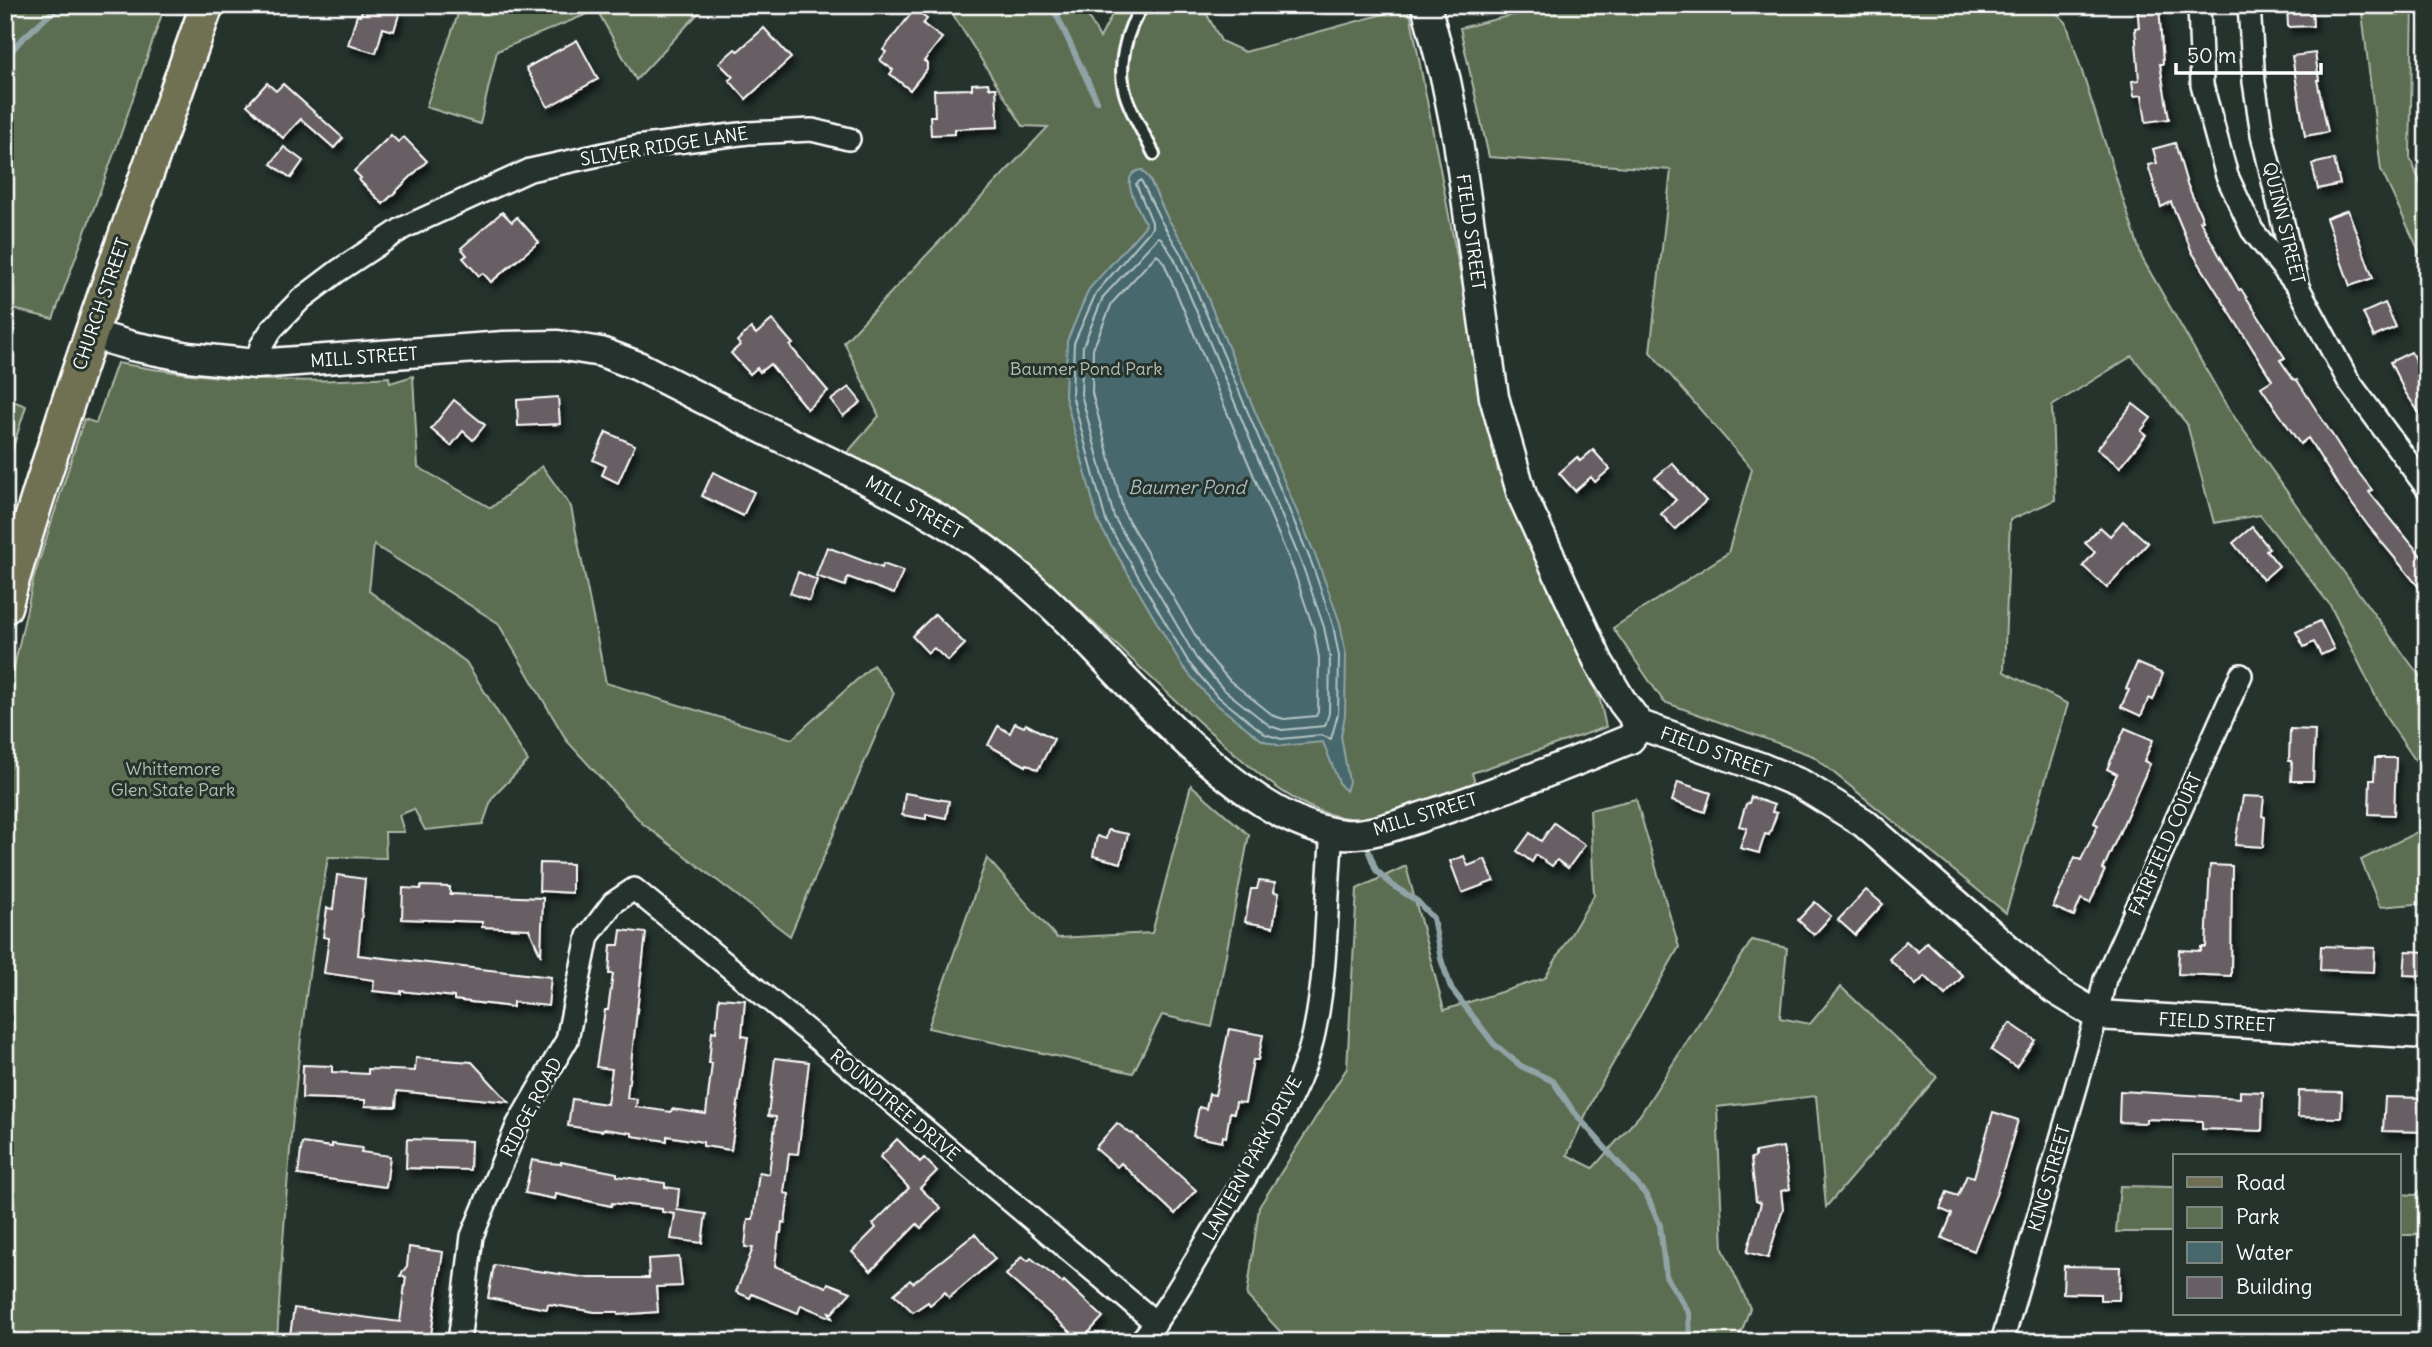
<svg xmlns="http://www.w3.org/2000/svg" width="2432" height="1347" font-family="Delius,sans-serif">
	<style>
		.green { fill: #5c6e51; stroke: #aeb6a8; stroke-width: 2 }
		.water { fill: #46686c; stroke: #90a4a7; stroke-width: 2 }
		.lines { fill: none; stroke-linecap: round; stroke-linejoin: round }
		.shore { stroke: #b5c3c4; stroke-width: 2 }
		.stream { stroke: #90a4a7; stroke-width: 6 }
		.building { fill: #685e65; stroke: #fff; stroke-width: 2; filter: url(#shadow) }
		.lane-casing { stroke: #fff; stroke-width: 16 }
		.street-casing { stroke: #fff; stroke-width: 26 }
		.secondary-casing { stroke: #fff; stroke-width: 33 }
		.primary-casing { stroke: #fff; stroke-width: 37 }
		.lane { stroke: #26332d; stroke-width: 10 }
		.street { stroke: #26332d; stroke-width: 21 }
		.secondary { stroke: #26332d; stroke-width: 28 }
		.primary { stroke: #706f52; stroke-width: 32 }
		.labels { text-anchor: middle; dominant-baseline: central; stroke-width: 6; stroke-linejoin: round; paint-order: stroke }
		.street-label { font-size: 18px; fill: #fff; stroke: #26332d }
		.park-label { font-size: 18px; fill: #b6beb1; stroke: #26332d }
		.water-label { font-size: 19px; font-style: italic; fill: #acbbbd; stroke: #26332d }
	</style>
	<defs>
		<filter id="shadow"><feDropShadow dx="3.5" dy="6" stdDeviation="3.5" flood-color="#0009"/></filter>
	</defs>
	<rect width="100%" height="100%" fill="#26332d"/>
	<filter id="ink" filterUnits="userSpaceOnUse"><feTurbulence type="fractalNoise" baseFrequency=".0143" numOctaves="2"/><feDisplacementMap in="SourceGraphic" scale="14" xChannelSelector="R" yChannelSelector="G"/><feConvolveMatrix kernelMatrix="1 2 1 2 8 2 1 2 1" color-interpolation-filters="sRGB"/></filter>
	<g filter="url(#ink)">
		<g class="green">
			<polygon points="5,5 165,5 116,148 53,319 5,307"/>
			<polygon points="454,5 706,5 636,80 597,10 497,51 480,124 426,107 459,11"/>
			<path d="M947 5H1082L1100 38 1117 5H1202L1221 41 1245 52 1409 7 1498 471 1600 700 1606 727 1472 773 1475 783C1440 795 1385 822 1349 818 1300 813 1258 774 1223 743 1170 698 1122 649 1071 602 1047 580 1020 558 994 538 949 504 896 480 847 453L879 416 844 342 1048 127 1023 126Z"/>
			<polygon points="1553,5 2048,5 2066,22 2142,258 2228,408 2357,591 2427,686 2427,777 2387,719 2330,605 2260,515 2214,523 2187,424 2132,356 2052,406 2055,500 2010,520 2004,672 2068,704 2006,913 1813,756 1664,702 1613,628 1728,553 1752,469 1650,352 1671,170 1489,157 1460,28"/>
			<polygon points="2361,5 2413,5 2410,158 2427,199 2427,268 2381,170"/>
			<path d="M117 363C208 380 297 385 389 377L390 383 413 376 418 467 491 508 542 466 571 507 606 683 792 739 873 665 894 693 790 936 642 823 567 741 498 623 374 545 369 591 466 662 528 761 492 798 483 824 425 830 414 809 399 815 404 832H385L386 858 328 857C320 906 311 955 305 1005 291 1117 283 1229 277 1342H5V708L34 577 84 419 96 423Z"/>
			<polygon points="5,398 26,406 5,473"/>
			<polygon points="1191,785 1249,835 1212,1027 1162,1015 1133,1073 928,1028 987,858 1057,938 1152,933"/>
			<polygon points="1636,799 1679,947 1595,1095 1567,1155 1593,1168 1640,1115 1752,940 1787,948 1780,1018 1810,1024 1841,987 1937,1077 1826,1207 1816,1096 1717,1107 1723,1249 1750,1308 1738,1342 1290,1342 1247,1296 1259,1207 1347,1068 1357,889 1406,866 1444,1010 1545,978 1594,895 1590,810"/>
			<polygon points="2427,827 2427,903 2380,907 2361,860"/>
			<polygon points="2427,1184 2427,1235 2399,1235 2399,1194 2416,1195"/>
			<polygon points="2120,1186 2175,1187 2175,1232 2116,1232"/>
		</g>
		<path class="water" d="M1142 170 1149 178 1167 217 1188 251 1318 562 1340 623 1346 655 1345 715 1341 736 1349 782 1346 791 1340 785 1323 742 1280 746 1262 740 1211 700 1183 667 1099 524 1065 396 1067 341 1089 289 1146 225C1140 210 1115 173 1142 170Z"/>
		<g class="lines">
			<g class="shore">
				<polygon points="1141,180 1161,221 1181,254 1312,564 1333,625 1339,656 1338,714 1331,739 1321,735 1281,739 1265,734 1216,695 1189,663 1106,521 1072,395 1074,343 1096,293 1152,228 1152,222 1136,184"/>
				<polygon points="1158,237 1161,238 1174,258 1222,372 1303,567 1324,627 1330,657 1329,713 1325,726 1282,730 1270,726 1223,689 1196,658 1114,517 1081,394 1083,346 1103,297"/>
				<polygon points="1157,254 1164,263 1294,571 1314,630 1319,658 1318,712 1316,716 1284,719 1274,716 1230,681 1205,652 1124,513 1092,393 1093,349 1112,303"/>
			</g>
			<g class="stream">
				<polyline points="1052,5 1097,101"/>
				<polyline points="5,59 19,42 60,5"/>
				<polyline points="1369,852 1376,870 1392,885 1417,901 1433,918 1441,959 1451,988 1494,1044 1521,1066 1553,1081 1573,1111 1647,1196 1660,1225 1666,1276 1689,1313 1690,1342"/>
			</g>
		</g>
		<g class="building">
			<polygon points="364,5 381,5 400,11 394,31 383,28 376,53 348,45 357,15 360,16"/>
			<polygon points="2137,5 2159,5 2163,64 2160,64 2169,119 2146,122 2142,95 2134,96 2132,81 2139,80 2135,28 2139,27"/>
			<polygon points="2287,5 2312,5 2313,26 2288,27"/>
			<polygon points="914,10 927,19 923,24 942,38 924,61 927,63 927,69 910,90 890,74 893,70 880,60 886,52 883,50"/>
			<polygon points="764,28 791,58 746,99 729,80 733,77 719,63 735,49 738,51"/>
			<polygon points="577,40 598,79 548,107 526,68"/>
			<polygon points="2315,53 2319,80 2317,80 2328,132 2305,136 2292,56"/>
			<polygon points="267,83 276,91 283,84 343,138 334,148 301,119 283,138 247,105"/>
			<polygon points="988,83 989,88 996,88 998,127 955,129 955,134 931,135 930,116 935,116 934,90 972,89 972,84"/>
			<polygon points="391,135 398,142 404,137 427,161 383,204 359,180 361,178 354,171"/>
			<polygon points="2175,143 2187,184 2203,220 2200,221 2239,290 2241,289 2285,358 2280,360 2293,379 2297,380 2354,469 2355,468 2372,490 2369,492 2427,563 2427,597 2369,527 2336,482 2308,438 2300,444 2261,387 2272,380 2192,252 2171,202 2161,207 2148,165 2157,163 2153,149"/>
			<polygon points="284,147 303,161 291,178 271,164"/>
			<polygon points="2334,159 2340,184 2318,189 2312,164"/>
			<polygon points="2348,210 2373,278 2350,286 2326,218"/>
			<polygon points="502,212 512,222 517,217 539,242 491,282 483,273 479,276 463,258 467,255 461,248"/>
			<polygon points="2385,303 2396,327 2374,337 2363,313"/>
			<polygon points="772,320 793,344 790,346 828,391 807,409 770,364 760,372 757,368 750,374 731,353 740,345 737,341 751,328 756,334"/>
			<polygon points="2411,352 2427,384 2427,424 2405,392 2390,362"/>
			<polygon points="849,387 861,402 843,416 831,400"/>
			<polygon points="558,397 560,424 518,426 517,400"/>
			<polygon points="454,400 485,425 473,440 463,431 451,446 431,429"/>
			<polygon points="2133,404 2151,418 2141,431 2146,435 2120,467 2097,449"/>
			<polygon points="606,432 635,445 618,483 602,475 606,466 593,460"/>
			<polygon points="1593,450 1610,469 1595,482 1591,477 1575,491 1559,473 1577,457 1580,461"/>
			<polygon points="1672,463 1706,501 1675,529 1661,514 1676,500 1655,478"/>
			<polygon points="713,472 754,492 743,516 702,496"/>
			<polygon points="2123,521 2148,543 2107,588 2083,566 2095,552 2085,543 2100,527 2110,536"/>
			<polygon points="2252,527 2269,548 2266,550 2279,566 2263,580 2233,543"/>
			<polygon points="827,547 882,568 883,564 903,571 894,594 848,577 845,586 816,576"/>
			<polygon points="798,572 817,580 809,601 790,593"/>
			<polygon points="935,614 965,644 948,661 934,648 928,653 912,636"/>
			<polygon points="2320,621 2334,649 2321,655 2314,642 2304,647 2296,632"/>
			<polygon points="2137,663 2163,674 2153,700 2149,698 2141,716 2121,707 2129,690 2126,689"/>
			<polygon points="1015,723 1024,727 1026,724 1054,739 1038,770 1027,764 1026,766 988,745 998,726 1010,733"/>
			<polygon points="2125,728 2153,740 2144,761 2150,764 2103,869 2105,870 2090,903 2081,899 2074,916 2053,907 2075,857 2081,860 2098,825 2094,823 2117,774 2107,769"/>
			<polygon points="2290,729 2315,730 2313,781 2291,781 2292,761 2289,761"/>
			<polygon points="2375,758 2396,758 2394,815 2369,814 2370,780 2374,780"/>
			<polygon points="1678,782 1711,793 1705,812 1672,801"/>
			<polygon points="905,793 949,801 946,818 926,814 926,819 902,815"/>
			<polygon points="2243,796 2264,797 2262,816 2265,817 2263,847 2235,845"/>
			<polygon points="1751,797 1774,805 1772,812 1777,813 1769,835 1765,834 1759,853 1740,848 1747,828 1739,826 1746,804 1749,803"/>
			<polygon points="1554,823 1585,845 1568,868 1557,860 1552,866 1536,855 1532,862 1517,851 1530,833 1541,841"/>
			<polygon points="1108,830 1128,834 1121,863 1093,856 1097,836 1106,839"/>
			<polygon points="1464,856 1468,866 1485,859 1494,881 1462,893 1450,861"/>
			<polygon points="540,863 572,864 572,893 539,891"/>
			<polygon points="2210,865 2232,866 2231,976 2178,974 2179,950 2201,951 2201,947 2206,947"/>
			<polygon points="337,875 365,879 358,955 551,977 548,1006 513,1002 513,1007 454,1000 454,997 401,991 401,994 373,991 374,980 324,973 329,938 323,937 327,908 333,909"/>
			<polygon points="1259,881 1275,883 1274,892 1279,893 1273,927 1245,922 1251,889 1257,889"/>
			<polygon points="421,886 450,887 450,894 543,898 541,956 529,929 482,927 482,922 402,919 403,888 421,889"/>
			<polygon points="1866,890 1883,904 1855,935 1838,920"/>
			<polygon points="1815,902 1831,916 1814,935 1798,920"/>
			<polygon points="621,930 646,933 627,1098 637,1099 636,1107 671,1112 672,1109 706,1114 712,1063 709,1063 712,1031 716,1032 719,998 745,1000 742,1036 748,1037 731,1150 703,1146 703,1142 667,1136 667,1141 632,1136 632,1133 604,1129 602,1131 568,1126 572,1099 607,1104 612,1069 596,1067 605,1010 608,1010 613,974 609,974 611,945 619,945"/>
			<polygon points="1906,941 1918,952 1927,942 1963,976 1945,995 1925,976 1916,985 1889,959"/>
			<polygon points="2321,946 2375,948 2374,972 2320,970"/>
			<polygon points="2406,951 2427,952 2427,976 2404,975"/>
			<polygon points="2010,1023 2035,1040 2016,1067 1991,1050"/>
			<polygon points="1229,1029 1263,1035 1258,1060 1253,1060 1245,1103 1236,1102 1234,1113 1230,1112 1226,1137 1223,1136 1222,1142 1193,1136 1199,1107 1206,1109 1209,1094 1215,1095"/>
			<polygon points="416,1058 472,1062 509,1102 397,1091 396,1107 365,1106 365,1100 302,1098 303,1065 332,1066 332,1072 368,1074 368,1069 415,1071"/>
			<polygon points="775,1058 809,1062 798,1154 789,1153 784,1193 789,1194 785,1223 782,1222 781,1233 779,1233 775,1266 826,1287 828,1283 851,1292 832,1313 829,1312 832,1318 801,1305 798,1313 752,1294 750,1298 736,1292 753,1248 745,1247 748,1219 753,1219 759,1172 769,1174 776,1117 768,1116"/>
			<polygon points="2120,1091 2240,1098 2240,1091 2263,1092 2262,1131 2202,1129 2202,1121 2146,1119 2146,1123 2119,1122"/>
			<polygon points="2299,1091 2342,1092 2341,1118 2298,1117"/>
			<polygon points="2385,1097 2427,1098 2427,1132 2383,1131"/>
			<polygon points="1993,1112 2018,1120 1997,1192 1974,1251 1942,1238 1952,1214 1940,1209 1947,1192 1958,1196 1967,1175 1974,1177"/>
			<polygon points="1117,1123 1131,1134 1132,1133 1196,1190 1175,1214 1121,1163 1117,1167 1095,1148"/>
			<polygon points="407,1139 471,1141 470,1170 406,1168"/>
			<polygon points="897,1139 920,1162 924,1158 937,1171 920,1188 941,1208 921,1228 917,1224 871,1271 852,1252 876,1228 873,1224 909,1188 880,1157"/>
			<polygon points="302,1143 332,1147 332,1144 362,1148 361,1152 390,1156 386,1187 298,1175"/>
			<polygon points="1783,1147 1790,1189 1781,1191 1783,1209 1768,1258 1747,1252 1761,1203 1756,1201 1751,1158 1755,1157 1755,1152"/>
			<polygon points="532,1160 549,1163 561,1164 561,1162 617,1173 617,1176 665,1183 665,1187 679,1189 677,1210 706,1214 702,1243 671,1239 675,1214 662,1212 662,1209 612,1203 611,1206 556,1194 555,1199 525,1193"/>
			<polygon points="975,1234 995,1259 949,1298 945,1292 930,1305 928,1302 913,1312 894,1294 910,1280 913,1283"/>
			<polygon points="409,1247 443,1252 430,1342 289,1342 294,1308 400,1322 406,1277 400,1276 407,1266"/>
			<polygon points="1022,1256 1028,1261 1031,1258 1063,1283 1064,1281 1103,1317 1081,1341 1006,1275"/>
			<polygon points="679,1257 682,1286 656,1287 658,1312 618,1315 618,1312 595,1312 548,1304 547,1309 488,1298 494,1265 589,1278 649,1278 648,1259"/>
			<polygon points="2064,1266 2120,1267 2119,1300 2100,1300 2100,1294 2063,1293"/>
		</g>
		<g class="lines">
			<defs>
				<path id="lane" d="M1144 5C1125 28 1116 70 1127 99 1134 118 1145 136 1154 154"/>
				<g id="street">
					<polyline points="2199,5 2202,85 2227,176 2252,230 2294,282"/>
					<polyline points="2249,5 2254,82 2262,134 2298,287 2348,380 2427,488"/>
					<polyline points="256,364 261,346 272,329 301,299 338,271 403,228 530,170 636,147 748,133 812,130 849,139"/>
					<polyline points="459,1342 472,1236 518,1124 567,1040 588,936 613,903 634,889 799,1024 1156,1323"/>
					<path d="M1140 1342C1173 1303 1197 1256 1224 1213 1257 1157 1300 1097 1314 1033 1328 968 1326 898 1332 832"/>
					<polyline points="2002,1342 2097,1015 2105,979 2241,675"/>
				</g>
				<g id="secondary">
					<polyline points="1426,5 1446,81 1458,141 1494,397 1522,495 1599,663 1623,703 1640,725 1760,767 1801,784 1864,823 2054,989 2097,1015 2427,1034"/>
					<path d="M90 334 132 346 188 357 256 364 504 346 558 345 601 352 638 366C698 397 759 427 820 457 878 485 946 518 997 558 1072 615 1128 691 1198 752 1238 787 1289 828 1343 834 1369 837 1408 821 1434 813 1500 791 1565 766 1630 739L1640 725"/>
				</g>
				<path id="primary" d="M5 607C63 403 136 205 207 5"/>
			</defs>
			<use href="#lane" class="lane-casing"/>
			<use href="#street" class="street-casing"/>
			<use href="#secondary" class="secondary-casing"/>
			<use href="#primary" class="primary-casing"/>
			<use href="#lane" class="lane"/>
			<use href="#street" class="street"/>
			<use href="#secondary" class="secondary"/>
			<use href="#primary" class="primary"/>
		</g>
	</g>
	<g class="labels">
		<g class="street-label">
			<text transform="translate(664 146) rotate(-9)">SLIVER RIDGE LANE</text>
			<text transform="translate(2284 223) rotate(76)">QUINN STREET</text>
			<text transform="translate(1471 232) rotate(82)">FIELD STREET</text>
			<text transform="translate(101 304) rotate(-71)">CHURCH STREET</text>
			<text transform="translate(364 357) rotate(-4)">MILL STREET</text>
			<text transform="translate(914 507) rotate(30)">MILL STREET</text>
			<text transform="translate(1716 752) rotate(20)">FIELD STREET</text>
			<text transform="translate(1425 814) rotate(-17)">MILL STREET</text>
			<text transform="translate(2165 844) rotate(-66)">FAIRFIELD COURT</text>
			<text transform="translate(2217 1022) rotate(3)">FIELD STREET</text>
			<text transform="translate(895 1105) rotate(40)">ROUNDTREE DRIVE</text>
			<text transform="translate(531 1107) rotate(-62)">RIDGE ROAD</text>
			<text transform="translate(1252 1158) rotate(-61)">LANTERN PARK DRIVE</text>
			<text transform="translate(2049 1178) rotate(-74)">KING STREET</text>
		</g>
		<g class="park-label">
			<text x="1086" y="368">Baumer Pond Park</text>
			<text x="173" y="768">Whittemore<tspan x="173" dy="21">Glen State Park</tspan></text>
		</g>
		<g class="water-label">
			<text x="1187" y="487">Baumer Pond</text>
		</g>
	</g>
	<rect width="2432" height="1347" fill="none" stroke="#26332d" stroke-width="28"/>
	<rect x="14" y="14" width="2404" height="1319" fill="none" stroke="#fff" stroke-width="2.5" filter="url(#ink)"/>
	<rect x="2173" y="1154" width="228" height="161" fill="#26332d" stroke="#7d8581" stroke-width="2"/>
	<rect x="2187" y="1177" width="35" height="10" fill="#706f52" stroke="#7d8581" stroke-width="2"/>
	<text x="2236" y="1190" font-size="21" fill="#ffffff">Road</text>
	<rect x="2187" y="1207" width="35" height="21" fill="#5c6e51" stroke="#7d8581" stroke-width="2"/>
	<text x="2236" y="1224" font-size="21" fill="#ffffff">Park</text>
	<rect x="2187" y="1242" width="35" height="21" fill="#46686c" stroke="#7d8581" stroke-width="2"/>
	<text x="2236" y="1260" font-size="21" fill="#ffffff">Water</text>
	<rect x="2187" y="1277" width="35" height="21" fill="#685e65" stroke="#7d8581" stroke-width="2"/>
	<text x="2236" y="1294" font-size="21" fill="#ffffff">Building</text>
	<path d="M2176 63v10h145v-10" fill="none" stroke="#ffffff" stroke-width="3.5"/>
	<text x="2187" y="63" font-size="21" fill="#ffffff" stroke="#26332d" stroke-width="5" paint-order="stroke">50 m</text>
</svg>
